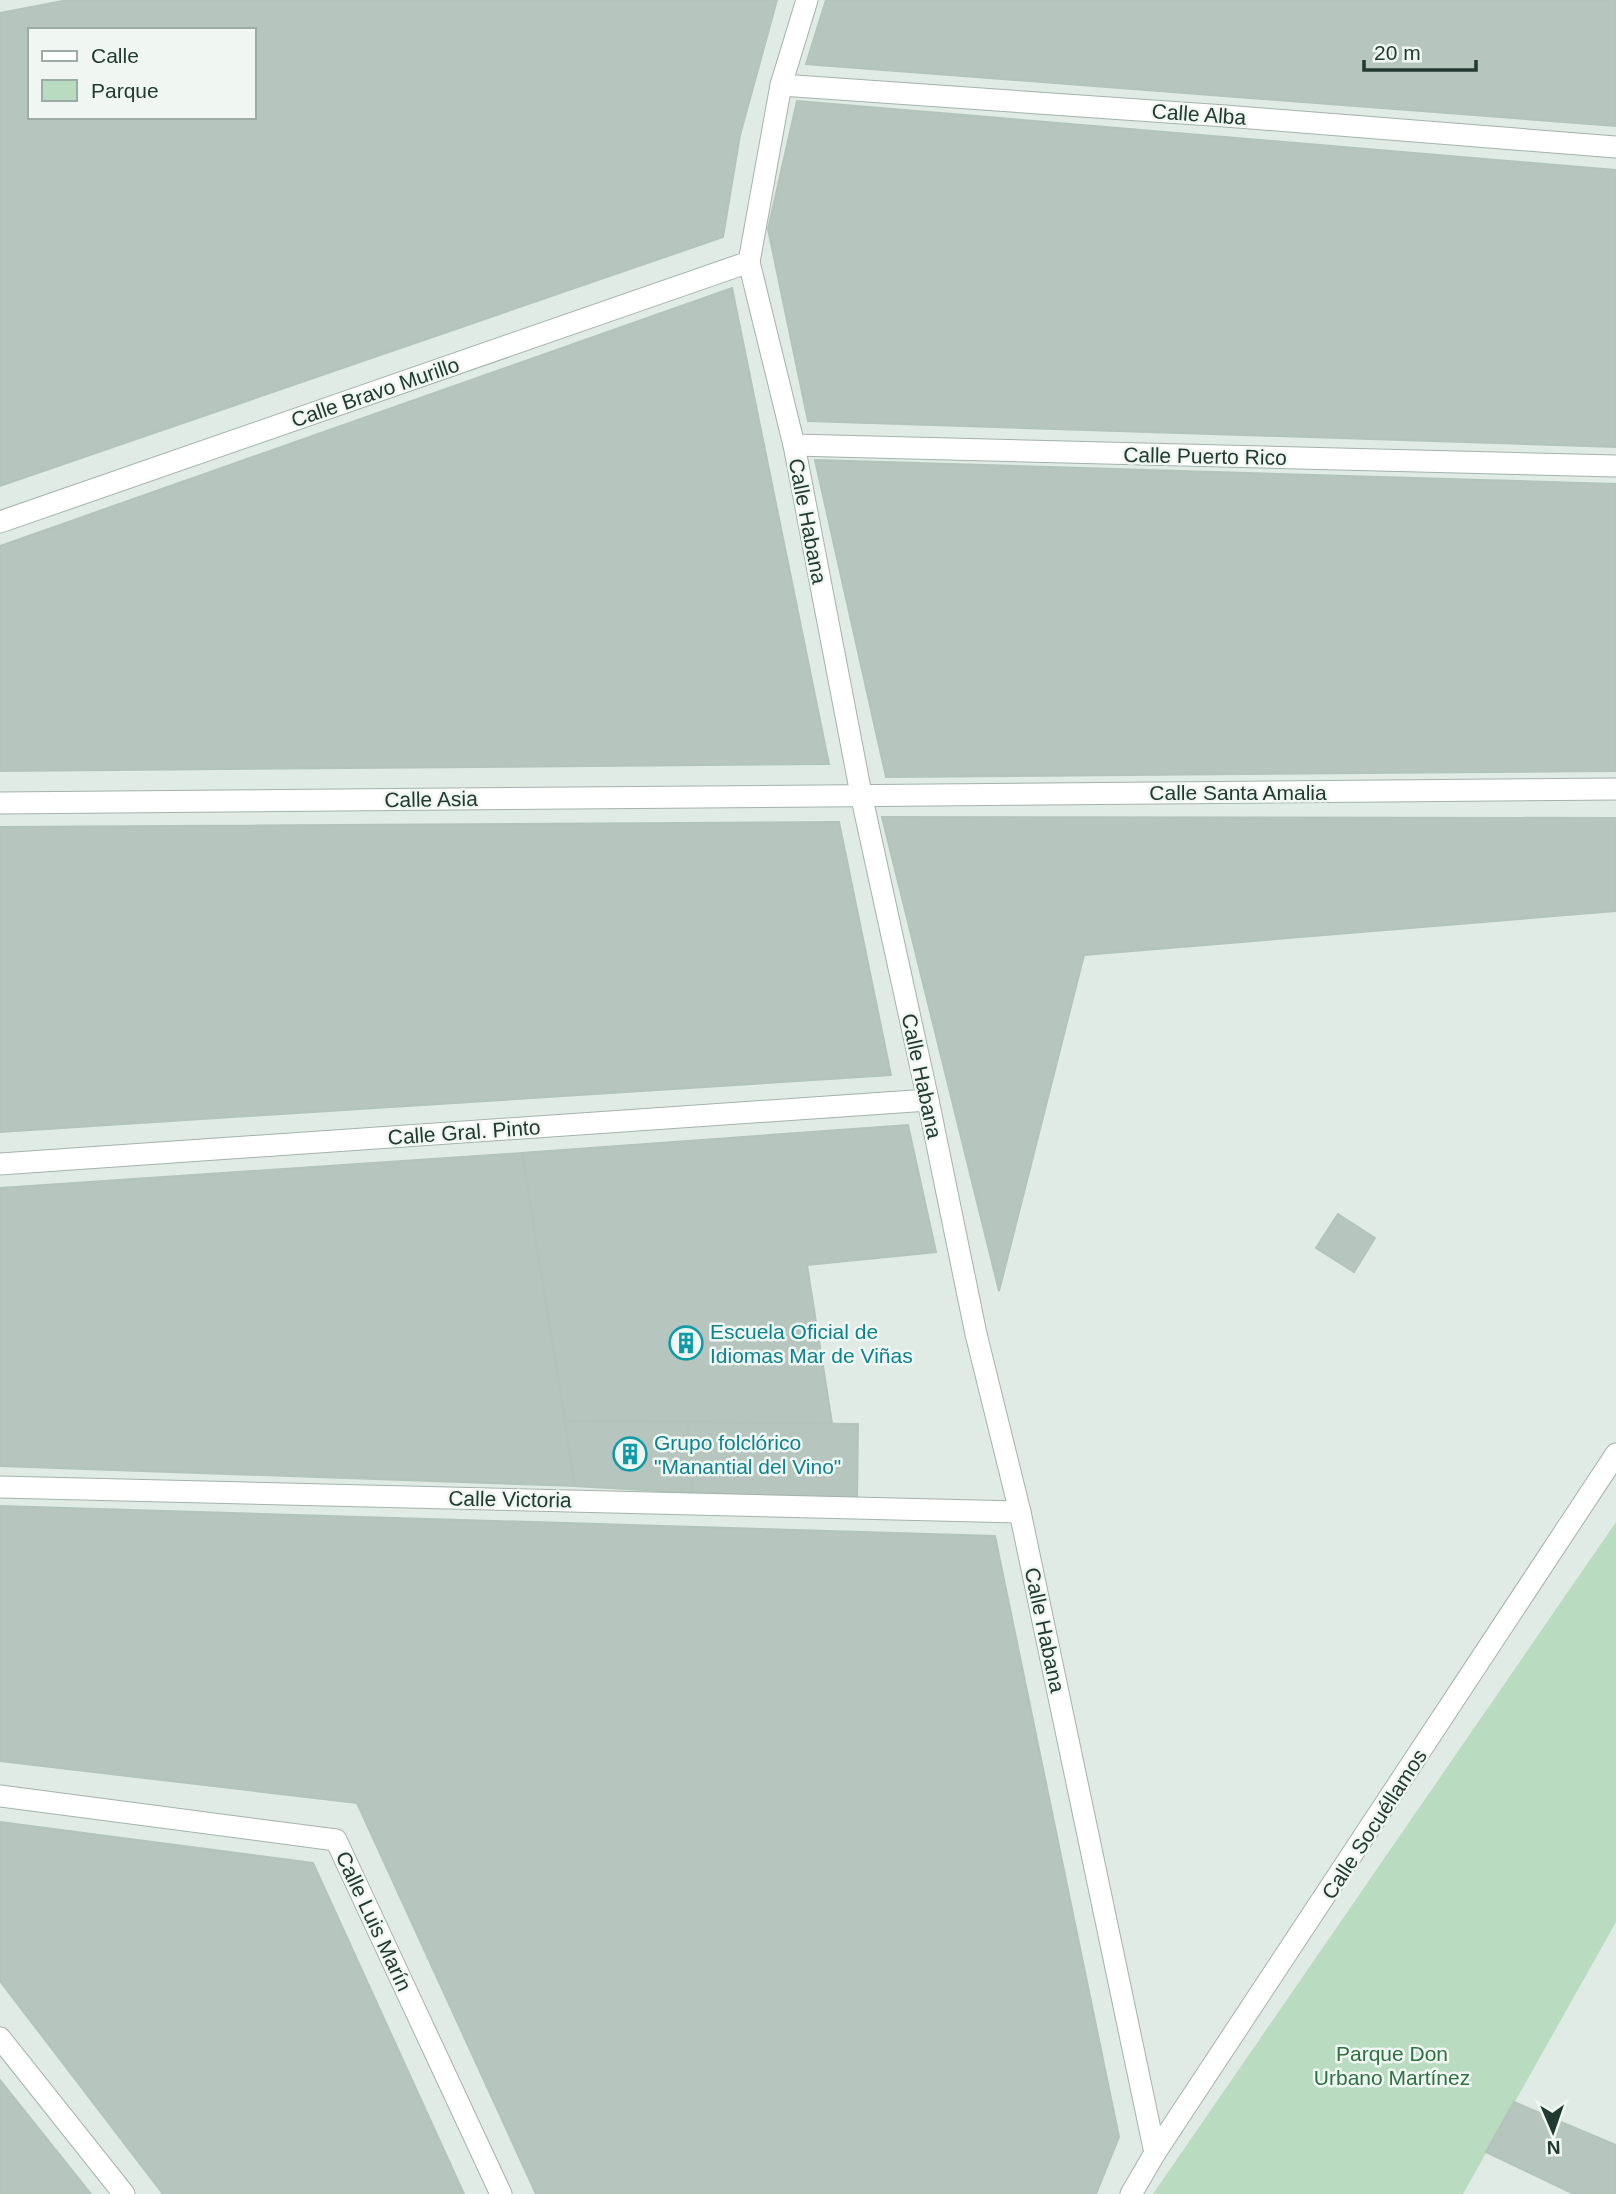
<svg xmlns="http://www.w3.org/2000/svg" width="1616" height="2194" font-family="Arial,sans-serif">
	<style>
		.green { fill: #b9dbc0 }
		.building { fill: #b6c5be; stroke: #b3c4bb; stroke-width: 2; fill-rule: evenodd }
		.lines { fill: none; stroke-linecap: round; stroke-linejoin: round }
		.street-casing { stroke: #a3b2ac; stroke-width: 23 }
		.street { stroke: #fff; stroke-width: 21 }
		.labels { text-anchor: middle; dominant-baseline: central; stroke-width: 5; stroke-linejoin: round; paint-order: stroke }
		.street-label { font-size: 21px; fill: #213a32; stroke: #f0f7f3 }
		.culture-label { font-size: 21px; fill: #0d838f; stroke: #f0f7f3; text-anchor: start }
		.park-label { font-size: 21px; fill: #2d7041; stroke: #f0f7f3 }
	</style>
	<rect width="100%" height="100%" fill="#e0ebe5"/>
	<polygon class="green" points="1616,1522 1616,1922 1463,2194 1153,2194"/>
	<g class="building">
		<path d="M68 0H777L740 135 723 237 0 486V13ZM30 30H254V117H30Z"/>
		<polygon points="826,0 1616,0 1616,126 806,64"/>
		<polygon points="797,101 1616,170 1616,447 808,421 768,229"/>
		<polygon points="732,288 829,764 0,771 0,546"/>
		<polygon points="815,460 1616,484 1616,771 886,777"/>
		<polygon points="882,817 1616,818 1616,911 1084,955 999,1291"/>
		<polygon points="839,822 891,1075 0,1132 0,827"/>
		<polygon points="908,1125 936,1252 807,1265 832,1423 565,1421 522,1153"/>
		<polygon points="522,1153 575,1486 0,1466 0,1188"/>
		<polygon points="1338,1214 1375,1238 1354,1272 1316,1248"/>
		<polygon points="565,1421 688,1422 693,1493 575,1486"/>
		<polygon points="688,1422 858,1424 857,1499 693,1493"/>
		<polygon points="0,1506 995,1536 1119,2137 1096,2194 536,2194 357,1803 0,1761"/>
		<polygon points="0,1822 313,1863 464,2194 163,2194 0,1981"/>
		<polygon points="0,2080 91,2194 0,2194"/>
		<polygon points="1514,2102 1616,2145 1616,2194 1574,2194 1486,2152"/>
	</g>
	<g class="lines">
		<defs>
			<g id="street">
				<polyline points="807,0 781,85 749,262 794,445 861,794 928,1100 976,1334 1020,1512 1155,2153"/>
				<polyline points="781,85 1225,116 1616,147"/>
				<polyline points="794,445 1616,466"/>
				<polyline points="0,522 749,262"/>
				<polyline points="0,803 1616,789"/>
				<polyline points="0,1164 928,1100"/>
				<polyline points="0,1487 1020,1512"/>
				<polyline points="0,1796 336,1840 501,2194"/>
				<polyline points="0,2038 124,2194"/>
				<polyline points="1131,2194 1155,2153 1616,1454"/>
			</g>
		</defs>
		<use href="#street" class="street-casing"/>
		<use href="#street" class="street"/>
	</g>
	<defs>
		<symbol id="building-ring" viewBox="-11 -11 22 22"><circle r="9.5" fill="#f0f7f3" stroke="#0f9aa8" stroke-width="1.5"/><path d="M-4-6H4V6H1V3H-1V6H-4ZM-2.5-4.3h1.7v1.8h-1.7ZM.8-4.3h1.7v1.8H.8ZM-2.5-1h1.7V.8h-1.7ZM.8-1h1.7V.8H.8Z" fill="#0f9aa8"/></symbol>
	</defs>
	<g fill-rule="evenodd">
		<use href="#building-ring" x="667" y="1324" width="38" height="38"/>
		<use href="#building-ring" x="611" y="1435" width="38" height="38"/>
	</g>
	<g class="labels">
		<g class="street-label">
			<text transform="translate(1199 114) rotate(4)">Calle Alba</text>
			<text transform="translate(375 392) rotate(-19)">Calle Bravo Murillo</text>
			<text transform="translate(1205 456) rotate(1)">Calle Puerto Rico</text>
			<text transform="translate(808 521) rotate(79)">Calle Habana</text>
			<text x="1238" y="792">Calle Santa Amalia</text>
			<text transform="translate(431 799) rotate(-1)">Calle Asia</text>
			<text transform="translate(922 1076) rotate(78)">Calle Habana</text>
			<text transform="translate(464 1132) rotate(-4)">Calle Gral. Pinto</text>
			<text transform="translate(510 1499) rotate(1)">Calle Victoria</text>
			<text transform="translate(1045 1630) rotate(78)">Calle Habana</text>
			<text transform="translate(1374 1824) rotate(-57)">Calle Socuéllamos</text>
			<text transform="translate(374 1921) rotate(65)">Calle Luis Marín</text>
		</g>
		<g class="culture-label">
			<text x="710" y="1331">Escuela Oficial de<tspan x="710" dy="24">Idiomas Mar de Viñas</tspan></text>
			<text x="654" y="1442">Grupo folclórico<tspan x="654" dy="24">"Manantial del Vino"</tspan></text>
		</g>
		<g class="park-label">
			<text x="1392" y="2053">Parque Don<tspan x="1392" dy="24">Urbano Martínez</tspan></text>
		</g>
	</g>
	<rect x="28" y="28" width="228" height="91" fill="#f0f7f3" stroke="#9daba6" stroke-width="2"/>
	<rect x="42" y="51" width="35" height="10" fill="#ffffff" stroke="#9daba6" stroke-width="2"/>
	<text x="91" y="63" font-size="21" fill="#213a32">Calle</text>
	<rect x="42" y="80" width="35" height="21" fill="#b9dbc0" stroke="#9daba6" stroke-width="2"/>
	<text x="91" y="98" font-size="21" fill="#213a32">Parque</text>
	<g transform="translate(1553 2131) rotate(178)" stroke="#f0f7f3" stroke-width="5" paint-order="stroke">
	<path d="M0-5L12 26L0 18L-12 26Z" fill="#213a32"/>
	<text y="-10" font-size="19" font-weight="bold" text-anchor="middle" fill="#213a32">N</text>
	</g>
	<path d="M1364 60v10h112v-10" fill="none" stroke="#213a32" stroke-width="3.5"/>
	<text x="1374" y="60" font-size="21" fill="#213a32" stroke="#f0f7f3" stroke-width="5" paint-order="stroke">20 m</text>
</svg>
